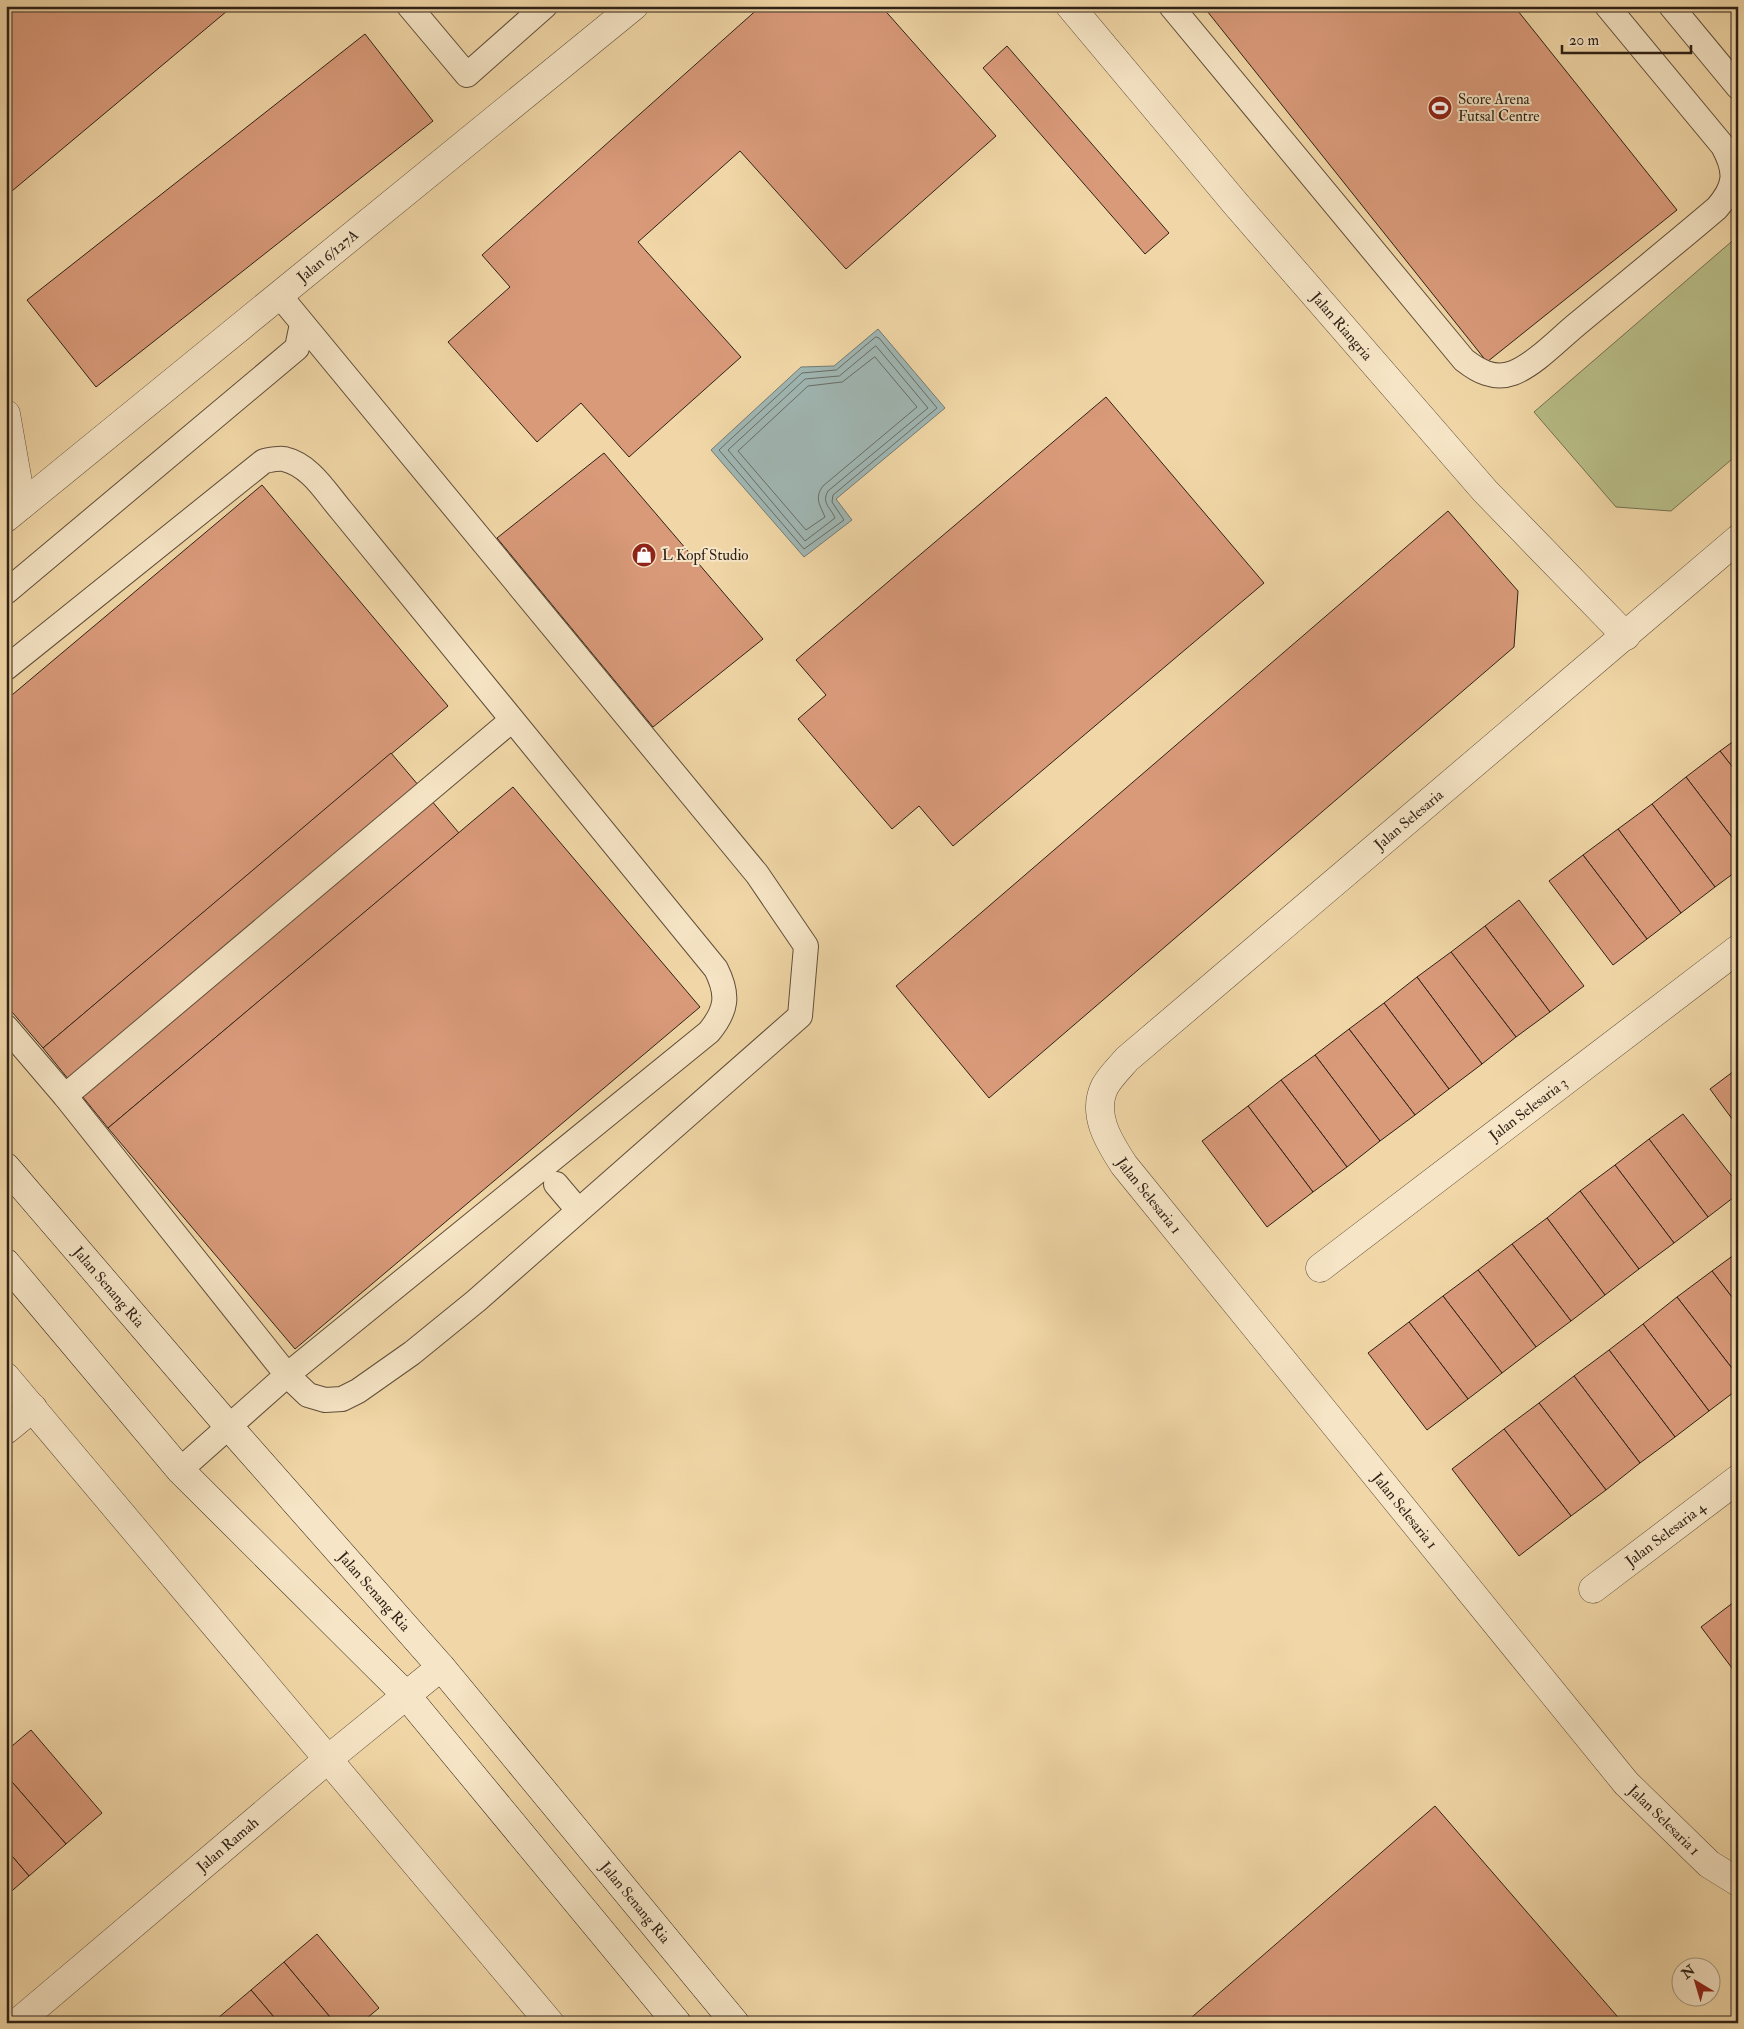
<svg xmlns="http://www.w3.org/2000/svg" width="1744" height="2029" font-family="'IM FELL Double Pica',serif">
	<style>
		.green { fill: #b8be88; stroke: #747050 }
		.water { fill: #a0b7b4; stroke: #737b75 }
		.lines { fill: none; stroke-linecap: round; stroke-linejoin: round }
		.shore { stroke: #686c66; stroke-width: 1 }
		.building { fill: #d99a7a; stroke: #2f2117 }
		.lane-casing { stroke: #604e3b; stroke-width: 26 }
		.street-casing { stroke: #604e3b; stroke-width: 29 }
		.secondary-casing { stroke: #2f2117; stroke-width: 29 }
		.lane { stroke: #f6e5c6; stroke-width: 24 }
		.street { stroke: #f6e5c6; stroke-width: 28 }
		.secondary { stroke: #f6e5c6; stroke-width: 28 }
		.labels { text-anchor: middle; dominant-baseline: central; stroke-width: 4; stroke-linejoin: round; paint-order: stroke }
		.poi-label { font-size: 15px; fill: #2f2117; stroke: #f6e5c6; text-anchor: start }
		.street-label { font-size: 15px; fill: #2f2117; stroke: #f6e5c6 }
	</style>
	<rect width="100%" height="100%" fill="#f1d7a7"/>
	<filter id="stains"><feTurbulence type="fractalNoise" baseFrequency=".004" numOctaves="4"/><feColorMatrix values="0 0 0 0 .2 0 0 0 0 .09 0 0 0 0 .02 0 0 0 .5 -.17"/></filter>
	<radialGradient id="worn" r=".72"><stop offset=".6" stop-color="#630" stop-opacity="0"/><stop offset="1" stop-color="#630" stop-opacity=".3"/></radialGradient>
	<polygon class="green" points="1738,236 1738,454 1671,511 1616,507 1534,412"/>
	<polygon class="water" points="878,329 945,408 836,499 852,520 804,557 711,450 801,367 834,366"/>
	<g class="lines">
		<g class="shore">
			<polygon points="876,337 879,338 937,408 833,495 832,502 844,520 804,549 719,450 802,373 836,370"/>
			<path d="M876 346 928 408 828 491C821 503 831 508 835 518L805 541 728 450 805 379 839 376Z"/>
			<path d="M875 357 917 407 823 486C814 498 820 505 825 517L806 530 738 451 808 386 842 382Z"/>
		</g>
	</g>
	<g class="building">
		<polygon points="16,6 233,6 6,196 6,14"/>
		<polygon points="761,6 881,6 996,136 846,269 740,151 638,242 741,357 629,457 581,403 537,442 448,342 510,287 482,255"/>
		<polygon points="1203,6 1514,6 1677,210 1487,362"/>
		<polygon points="365,34 433,121 96,387 27,300"/>
		<polygon points="1007,46 1169,233 1145,254 983,68"/>
		<polygon points="1106,397 1264,583 953,846 919,806 892,829 798,719 826,695 796,660"/>
		<polygon points="604,453 763,639 653,727 497,538"/>
		<polygon points="262,485 448,706 43,1048 6,1005 6,700"/>
		<polygon points="1448,511 1518,591 1514,647 989,1098 896,986"/>
		<polygon points="1738,738 1738,774 1720,751"/>
		<polygon points="1720,751 1738,774 1738,845 1686,777"/>
		<polygon points="391,753 459,833 108,1128 43,1048"/>
		<polygon points="1686,777 1738,845 1738,870 1715,887 1652,804"/>
		<polygon points="513,787 700,1007 295,1349 108,1128"/>
		<polygon points="1652,804 1715,887 1681,913 1618,829"/>
		<polygon points="1618,829 1681,913 1647,939 1583,855"/>
		<polygon points="1583,855 1647,939 1613,965 1549,881"/>
		<polygon points="1519,900 1584,986 1550,1012 1485,926"/>
		<polygon points="1485,926 1550,1012 1516,1037 1451,952"/>
		<polygon points="1451,952 1516,1037 1482,1064 1417,977"/>
		<polygon points="1417,977 1482,1064 1449,1089 1384,1003"/>
		<polygon points="1384,1003 1449,1089 1415,1115 1349,1029"/>
		<polygon points="1349,1029 1415,1115 1380,1141 1315,1055"/>
		<polygon points="1315,1055 1380,1141 1347,1167 1281,1080"/>
		<polygon points="1738,1068 1738,1127 1710,1089"/>
		<polygon points="1281,1080 1347,1167 1313,1192 1248,1106"/>
		<polygon points="1248,1106 1313,1192 1267,1227 1202,1141"/>
		<polygon points="1683,1114 1738,1184 1738,1194 1708,1217 1649,1139"/>
		<polygon points="1649,1139 1708,1217 1674,1243 1615,1165"/>
		<polygon points="1615,1165 1674,1243 1639,1269 1580,1191"/>
		<polygon points="1580,1191 1639,1269 1605,1295 1547,1218"/>
		<polygon points="1547,1218 1605,1295 1571,1321 1512,1244"/>
		<polygon points="1512,1244 1571,1321 1536,1347 1478,1270"/>
		<polygon points="1738,1252 1738,1305 1712,1271"/>
		<polygon points="1478,1270 1536,1347 1502,1373 1443,1296"/>
		<polygon points="1712,1271 1738,1305 1738,1376 1677,1297"/>
		<polygon points="1443,1296 1502,1373 1468,1399 1409,1322"/>
		<polygon points="1677,1297 1738,1376 1738,1389 1709,1411 1643,1324"/>
		<polygon points="1409,1322 1468,1399 1427,1430 1368,1353"/>
		<polygon points="1643,1324 1709,1411 1675,1437 1609,1350"/>
		<polygon points="1609,1350 1675,1437 1640,1463 1574,1376"/>
		<polygon points="1574,1376 1640,1463 1606,1490 1539,1403"/>
		<polygon points="1539,1403 1606,1490 1571,1516 1504,1429"/>
		<polygon points="1504,1429 1571,1516 1519,1556 1452,1469"/>
		<polygon points="1734,1602 1738,1606 1738,1676 1701,1627"/>
		<polygon points="31,1730 102,1813 66,1844 6,1775 6,1751"/>
		<polygon points="6,1775 66,1844 29,1876 6,1849"/>
		<polygon points="1435,1806 1623,2023 1185,2023"/>
		<polygon points="6,1849 29,1876 6,1896"/>
		<polygon points="317,1934 379,2008 361,2023 335,2023 284,1962"/>
		<polygon points="284,1962 335,2023 279,2023 251,1990"/>
		<polygon points="251,1990 279,2023 222,2023 218,2018"/>
	</g>
	<g class="lines">
		<defs>
			<g id="lane">
				<polyline points="409,6 467,75 545,6"/>
				<path d="M1171 6 1464 360C1478 371 1494 380 1513 373 1534 365 1558 340 1576 325 1623 286 1670 248 1717 208 1736 186 1737 172 1723 146L1607 6"/>
				<polyline points="1671,6 1738,87"/>
				<polyline points="6,592 297,348 302,324"/>
				<path d="M6 668 264 461C270 460 278 458 284 459 310 465 325 491 341 510L716 969C729 995 727 1010 709 1032L287 1375 65 1096 6 1027"/>
				<polyline points="65,1096 512,720"/>
				<polyline points="556,1184 578,1210"/>
				<polyline points="180,1470 287,1375 308,1395 325,1400 342,1399 358,1391 412,1353 476,1301 800,1016 806,946 757,874 280,296"/>
			</g>
			<g id="street">
				<path id="s1" d="M1070 6 1235 203 1485 491 1626 636"/>
				<polyline points="6,414 22,505"/>
				<path id="s2" d="M6 518 634 6"/>
				<path id="s3" d="M1738 539 1127 1059C1120 1067 1110 1077 1105 1086 1091 1114 1109 1142 1124 1165L1626 1783 1709 1864 1738 1882"/>
				<path id="s4" d="M1320 1268 1738 949"/>
				<polyline points="6,1377 550,2023"/>
				<polyline points="6,1430 33,1408"/>
				<path id="s5" d="M1593 1589 1738 1479"/>
				<path id="s6" d="M17 2023 327 1760 441 1667"/>
			</g>
			<g id="secondary">
				<path id="s7" d="M6 1167 230 1428 441 1667 735 2023"/>
				<polyline points="6,1263 180,1470 406,1695 677,2023"/>
			</g>
		</defs>
		<use href="#lane" class="lane-casing"/>
		<use href="#street" class="street-casing"/>
		<use href="#secondary" class="secondary-casing"/>
		<use href="#lane" class="lane"/>
		<use href="#street" class="street"/>
		<use href="#secondary" class="secondary"/>
	</g>
	<defs>
		<symbol id="stadium-disc" viewBox="-11 -11 22 22"><circle r="9.5" fill="#8f2418" stroke="#f6e5c6"/><path d="M0-5a6.5 5 0 1 0 0 10a6.5 5 0 1 0 0-10ZM-3.5-1.8h7v3.6h-7Z" fill="#fff"/></symbol>
		<symbol id="shop-disc" viewBox="-11 -11 22 22"><circle r="9.5" fill="#8f2418" stroke="#f6e5c6"/><path d="M-5-2.5h2.3a2.7 3.5 0 0 1 5.4 0H5L5.5 6h-11ZM-1.5-2.5h3a1.5 2.3 0 0 0-3 0Z" fill="#fff"/></symbol>
	</defs>
	<g fill-rule="evenodd">
		<use href="#stadium-disc" x="1426" y="94" width="28" height="28"/>
		<use href="#shop-disc" x="630" y="541" width="28" height="28"/>
	</g>
	<g class="labels">
		<g class="poi-label">
			<text x="1458" y="99">Score Arena<tspan x="1458" dy="17">Futsal Centre</tspan></text>
			<text x="662" y="555">L Kopf Studio</text>
		</g>
		<g class="street-label">
			<text stroke="none"><textPath href="#s2" startOffset="415">Jalan 6/127A</textPath></text>
			<text stroke="none"><textPath href="#s1" startOffset="420">Jalan Riangria</textPath></text>
			<text transform="translate(1409 820) rotate(-40)">Jalan Selesaria</text>
			<text stroke="none"><textPath href="#s4" startOffset="262">Jalan Selesaria 3</textPath></text>
			<text stroke="none"><textPath href="#s3" startOffset="962">Jalan Selesaria 1</textPath></text>
			<text stroke="none"><textPath href="#s7" startOffset="158">Jalan Senang Ria</textPath></text>
			<text stroke="none"><textPath href="#s3" startOffset="1368">Jalan Selesaria 1</textPath></text>
			<text stroke="none"><textPath href="#s5" startOffset="91">Jalan Selesaria 4</textPath></text>
			<text stroke="none"><textPath href="#s7" startOffset="562">Jalan Senang Ria</textPath></text>
			<text stroke="none"><textPath href="#s3" startOffset="1772">Jalan Selesaria 1</textPath></text>
			<text stroke="none"><textPath href="#s6" startOffset="276">Jalan Ramah</textPath></text>
			<text stroke="none"><textPath href="#s7" startOffset="968">Jalan Senang Ria</textPath></text>
		</g>
	</g>
	<rect width="1744" height="2029" fill="none" stroke="#f1d7a7" stroke-width="25"/>
	<rect x="8" y="8" width="1729" height="2014" fill="none" stroke="#2f2117" stroke-width="2.5"/>
	<rect x="12" y="12" width="1719" height="2004" fill="none" stroke="#2f2117"/>
	<g transform="translate(1696 1982) rotate(322)"><circle r="24" fill="#f6e5c6" stroke="#a69780"/>
	<path d="M0-4L9 19L0 12L-9 19Z" fill="#8f2418"/>
	<text y="-8" font-size="14" font-weight="bold" text-anchor="middle" fill="#2f2117">N</text>
	</g>
	<path d="M1562 45v8h129v-8" fill="none" stroke="#2f2117" stroke-width="2.5"/>
	<text x="1569" y="45" font-size="15" fill="#2f2117" stroke="#f6e5c6" stroke-width="4" paint-order="stroke">20 m</text>
	<rect width="100%" height="100%" filter="url(#stains)"/>
	<rect width="100%" height="100%" fill="url(#worn)"/>
</svg>
